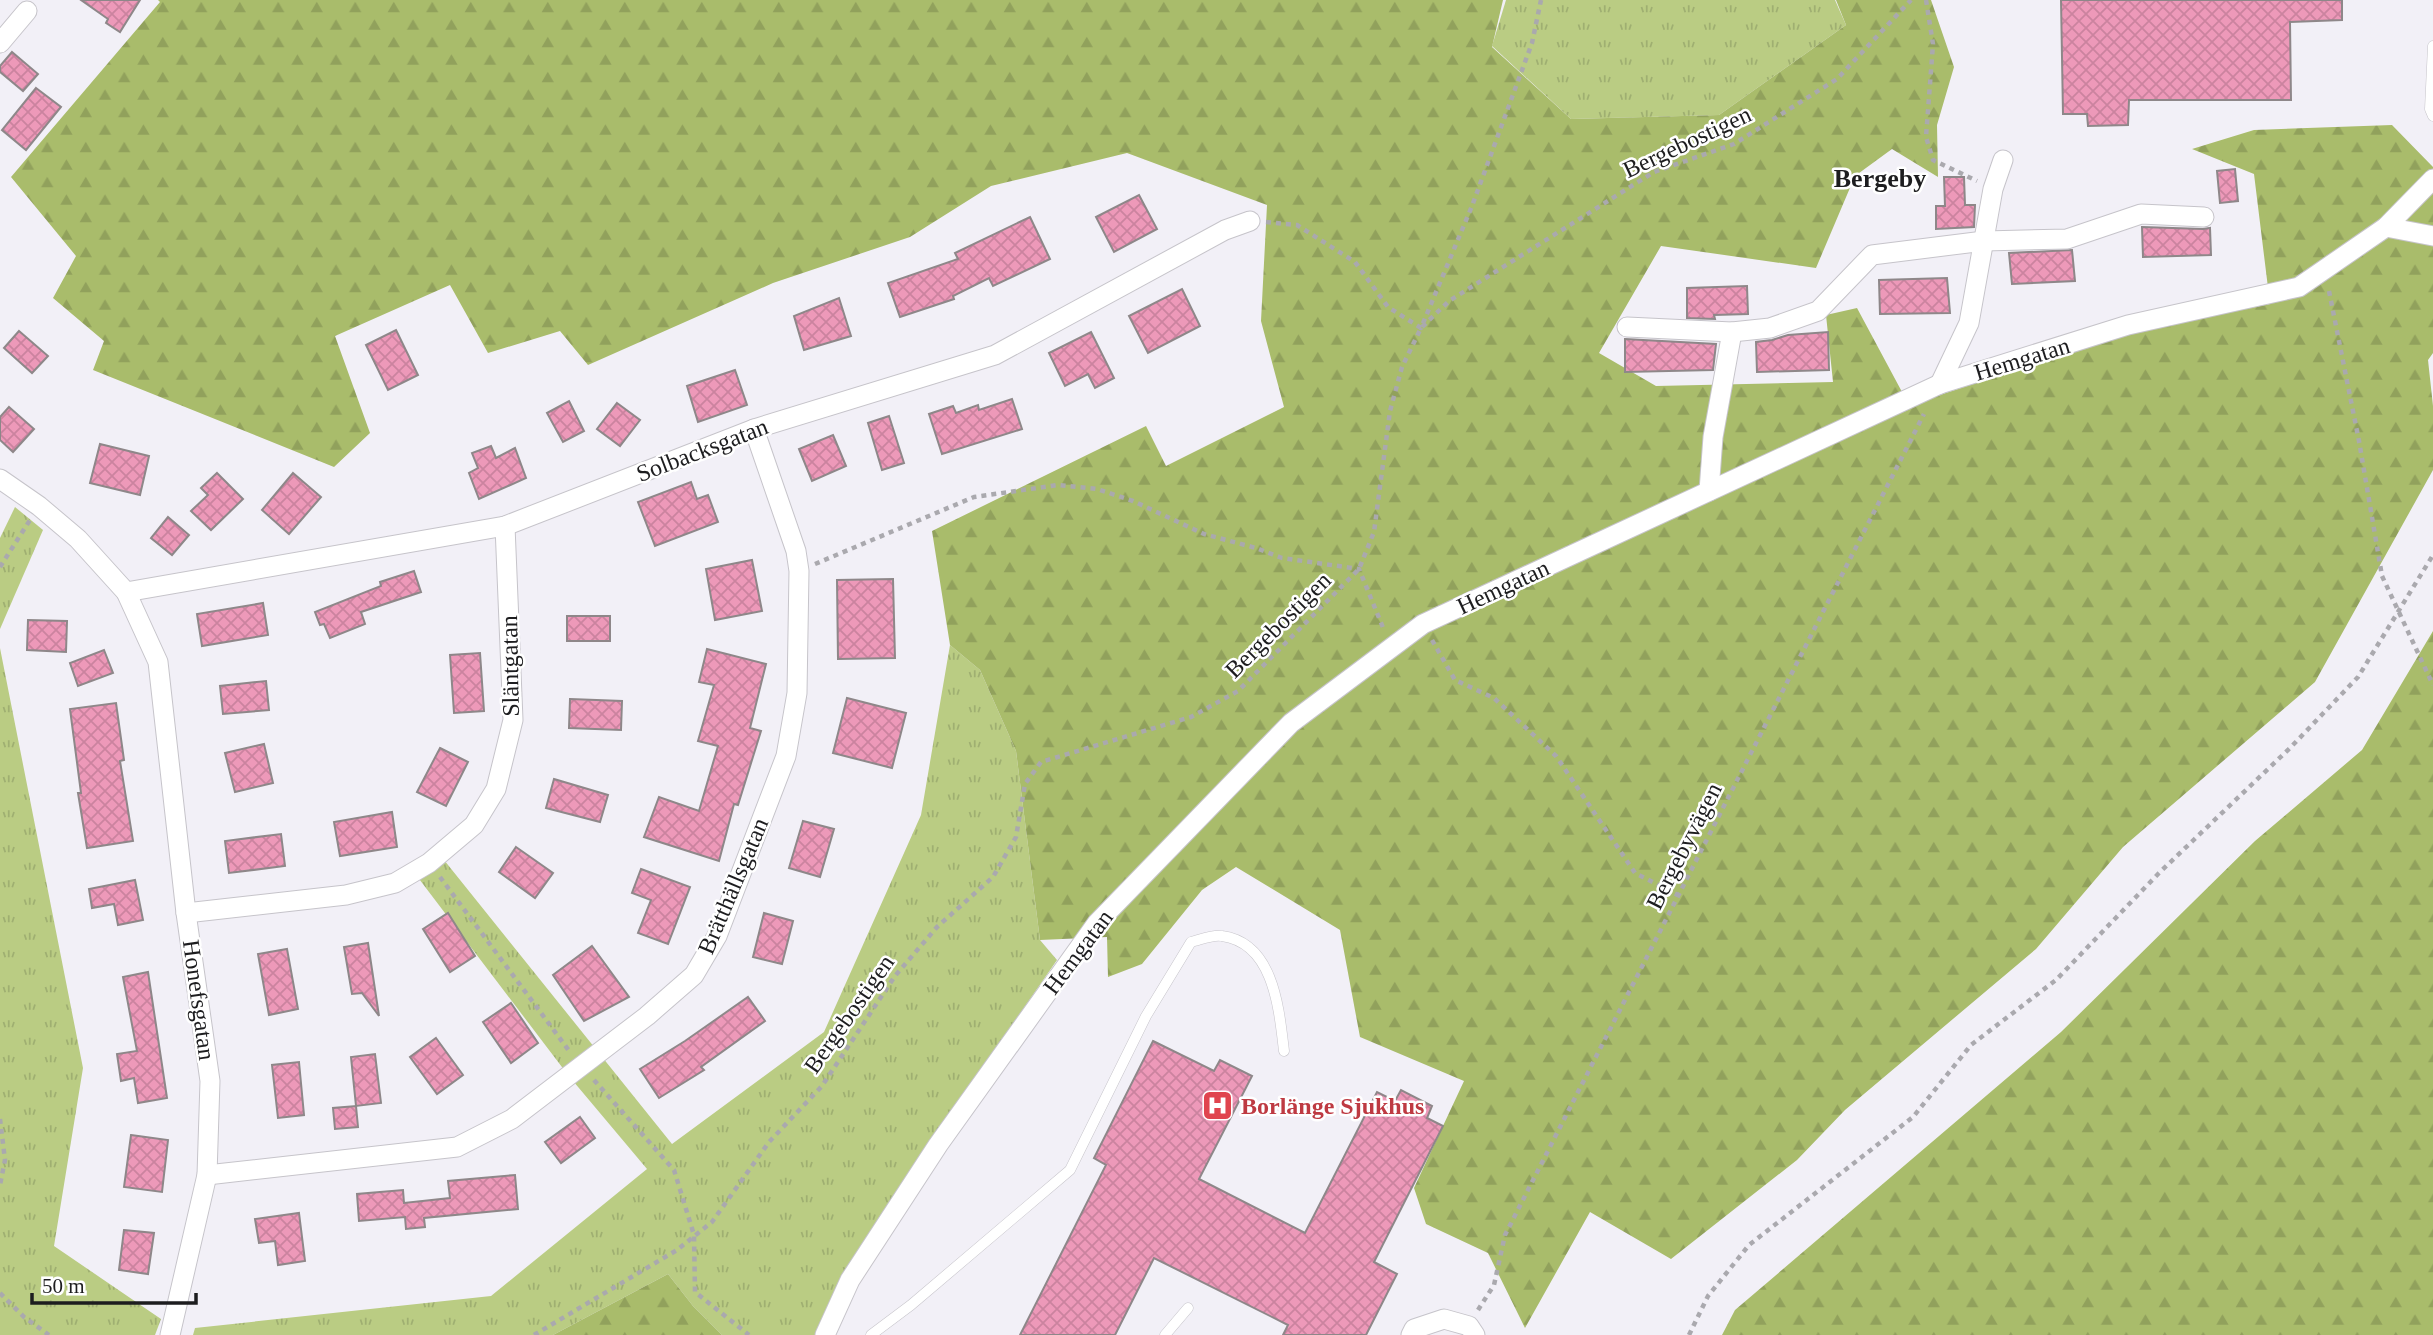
<svg xmlns="http://www.w3.org/2000/svg" width="2433" height="1335" font-family="'Times New Roman',serif">
	<style>
		.grass { fill: url(#grass-tufts) }
		.forest { fill: url(#forest-firs) }
		.building { fill: url(#building-cross-hatch); stroke: #8e8789; stroke-width: 2 }
		.lines { fill: none; stroke-linecap: round; stroke-linejoin: round }
		.lane-casing { stroke: #c6c4ca; stroke-width: 11 }
		.street-casing { stroke: #c6c4ca; stroke-width: 21 }
		.path { stroke: #aaa9ae; stroke-width: 4.5; stroke-dasharray: 5 5; stroke-linecap: butt }
		.lane { stroke: #fff; stroke-width: 10 }
		.street { stroke: #fff; stroke-width: 19 }
		.labels { text-anchor: middle; dominant-baseline: central; stroke-width: 5; stroke-linejoin: round; paint-order: stroke }
		.street-label { font-size: 24px; fill: #1d1d1f; stroke: #fff }
		.health-label { font-size: 24px; font-weight: bold; fill: #be3a42; stroke: #fff; text-anchor: start }
		.neighbourhood-label { font-size: 26px; font-weight: bold; fill: #1d1d1f; stroke: #fff }
	</style>
	<defs>
		<pattern id="grass-tufts" width="24" height="20" patternUnits="userSpaceOnUse" patternTransform="scale(1.75)"><rect width="24" height="20" fill="#bacc83"/><path d="M3 7l-1-3M5 7V3M7 7l1-3M15 17l-1-3M17 17v-4M19 17l1-3" fill="none" stroke="#9faf71"/></pattern>
		<pattern id="forest-firs" width="22" height="20" patternUnits="userSpaceOnUse" patternTransform="scale(1.75)"><rect width="22" height="20" fill="#a9bc6b"/><path d="M5 1l3.5 6h-7zM16 11l3.5 6h-7z" fill="#91a15c"/></pattern>
		<pattern id="building-cross-hatch" width="8" height="8" patternUnits="userSpaceOnUse" patternTransform="scale(1.75)"><rect width="8" height="8" fill="#ed99b9"/><path d="M0 0l8 8M0 8l8-8" fill="none" stroke="#cb839f"/></pattern>
	</defs>
	<rect width="100%" height="100%" fill="#f2f0f7"/>
	<g class="grass">
		<polygon points="1506,0 1835,0 1846,25 1719,115 1571,119 1492,46"/>
		<polygon points="15,507 43,530 0,629 0,538"/>
		<polygon points="950,645 980,670 1016,751 1040,940 1057,960 928,1147 819,1335 722,1335 693,1306 668,1274 553,1335 193,1335 195,1328 491,1296 647,1169 568,1075 410,867 440,855 672,1144 824,1032 921,815"/>
		<polygon points="0,648 83,1068 54,1246 161,1319 155,1335 0,1335"/>
	</g>
	<g class="forest">
		<polygon points="158,0 1503,0 1492,47 1571,119 1719,115 1846,25 1836,0 1931,0 1954,67 1937,125 1938,177 1892,149 1855,176 1816,268 1661,246 1599,353 1656,386 1833,382 1826,315 1857,308 1909,405 2131,332 2270,304 2254,174 2192,149 2254,130 2392,125 2433,167 2433,353 2428,360 2433,406 2433,470 2315,682 2123,847 2036,949 1845,1110 1797,1160 1671,1259 1590,1212 1525,1328 1488,1253 1426,1224 1414,1188 1464,1081 1360,1037 1340,930 1236,867 1202,890 1142,964 1108,977 1107,937 1040,940 1016,751 980,670 950,645 932,531 1146,426 1166,466 1284,407 1261,321 1267,205 1127,153 991,186 910,237 773,283 588,365 560,331 488,353 450,285 335,336 370,433 334,467 93,370 104,341 53,298 76,256 11,177 160,2"/>
		<polygon points="2433,631 2433,1335 1722,1335 1735,1310 2061,1032 2255,841 2362,750"/>
		<polygon points="668,1274 693,1306 722,1335 553,1335"/>
	</g>
	<g class="building">
		<polygon points="81,0 140,0 120,32 106,23 108,19"/>
		<polygon points="2061,0 2342,0 2342,20 2290,22 2291,100 2129,100 2128,125 2088,126 2087,114 2063,114"/>
		<polygon points="12,52 38,74 23,91 0,72 0,66"/>
		<polygon points="36,88 61,107 26,150 2,130"/>
		<polygon points="2235,169 2238,201 2220,203 2217,171"/>
		<polygon points="1944,177 1964,177 1965,205 1975,205 1974,227 1936,229 1936,206 1945,206"/>
		<polygon points="1139,195 1157,229 1114,252 1096,217"/>
		<polygon points="1030,217 1050,259 993,286 989,278 953,296 954,299 900,317 888,283 958,259 955,253"/>
		<polygon points="2142,227 2203,229 2210,228 2211,255 2143,257"/>
		<polygon points="2072,250 2075,281 2012,284 2009,253"/>
		<polygon points="1947,278 1950,313 1880,314 1879,280"/>
		<polygon points="1747,286 1748,314 1714,315 1715,319 1687,318 1687,288"/>
		<polygon points="1182,289 1200,326 1148,353 1129,316"/>
		<polygon points="839,298 851,336 804,350 794,316"/>
		<polygon points="396,330 418,375 388,390 366,345"/>
		<polygon points="19,331 48,356 32,373 4,348"/>
		<polygon points="1091,332 1114,378 1095,388 1088,374 1065,386 1049,353"/>
		<polygon points="1828,332 1829,370 1757,372 1756,342 1772,340 1788,335"/>
		<polygon points="1625,339 1716,344 1713,370 1625,372"/>
		<polygon points="735,370 747,405 698,422 687,386"/>
		<polygon points="1012,399 1022,429 942,454 929,414 953,406 956,413 978,405 979,410"/>
		<polygon points="569,401 584,431 563,442 547,413"/>
		<polygon points="617,403 640,420 620,446 597,429"/>
		<polygon points="9,407 34,429 13,452 0,440 0,417"/>
		<polygon points="889,416 904,463 882,470 868,423"/>
		<polygon points="833,435 846,466 812,481 799,449"/>
		<polygon points="100,444 149,456 140,495 90,483"/>
		<polygon points="491,446 496,458 515,448 526,478 479,499 469,473 478,468 472,453"/>
		<polygon points="217,473 243,499 211,530 191,511 208,495 201,488"/>
		<polygon points="293,473 321,497 289,534 262,510"/>
		<polygon points="691,482 697,499 708,495 718,522 655,546 638,502"/>
		<polygon points="168,517 189,535 172,555 151,538"/>
		<polygon points="752,560 762,611 715,620 706,569"/>
		<polygon points="414,571 421,592 361,612 365,624 330,638 324,624 320,625 315,612 381,586 380,582"/>
		<polygon points="893,579 895,658 838,659 837,580"/>
		<polygon points="263,603 268,635 202,646 197,614"/>
		<rect x="567" y="616" width="43" height="25"/>
		<polygon points="28,620 67,621 66,652 27,650"/>
		<polygon points="707,649 766,664 750,728 761,731 738,805 734,804 719,861 644,837 659,797 699,811 718,746 698,741 714,685 699,682"/>
		<polygon points="104,650 113,673 78,686 70,663"/>
		<polygon points="480,653 484,711 454,713 450,655"/>
		<polygon points="266,681 269,710 223,714 220,686"/>
		<polygon points="847,698 906,713 892,768 833,753"/>
		<polygon points="570,699 622,701 621,730 569,728"/>
		<polygon points="116,703 124,760 120,761 133,841 87,848 78,793 81,793 70,709"/>
		<polygon points="264,744 273,783 235,792 225,753"/>
		<polygon points="440,748 468,762 446,806 417,792"/>
		<polygon points="554,779 608,795 600,822 546,808"/>
		<polygon points="392,812 397,847 340,856 334,822"/>
		<polygon points="803,821 834,829 820,877 789,868"/>
		<polygon points="281,834 285,866 229,873 225,841"/>
		<polygon points="516,847 553,873 535,898 499,872"/>
		<polygon points="641,869 690,887 668,944 638,933 651,900 632,893"/>
		<polygon points="135,880 143,920 118,925 114,904 92,908 89,889"/>
		<polygon points="448,913 475,956 450,972 423,929"/>
		<polygon points="764,913 793,921 782,964 753,957"/>
		<polygon points="368,943 379,1016 362,993 352,994 344,947"/>
		<polygon points="592,946 629,997 584,1021 553,975"/>
		<polygon points="287,949 298,1009 269,1015 258,954"/>
		<polygon points="148,972 167,1098 138,1103 134,1078 121,1081 117,1054 137,1051 123,977"/>
		<polygon points="748,997 765,1021 701,1067 704,1070 659,1098 640,1069 685,1041"/>
		<polygon points="511,1003 538,1043 511,1063 483,1022"/>
		<polygon points="436,1038 463,1075 437,1094 410,1057"/>
		<polygon points="1153,1041 1214,1071 1220,1060 1252,1076 1199,1179 1305,1233 1377,1092 1395,1101 1401,1090 1432,1106 1427,1118 1443,1126 1374,1262 1397,1274 1366,1335 1283,1335 1288,1325 1154,1258 1115,1335 1020,1335 1106,1165 1094,1158"/>
		<polygon points="375,1054 381,1103 356,1106 351,1057"/>
		<polygon points="299,1062 304,1115 278,1118 272,1065"/>
		<polygon points="356,1106 358,1127 335,1129 333,1108"/>
		<polygon points="580,1117 595,1138 561,1163 545,1142"/>
		<polygon points="131,1135 168,1140 162,1192 124,1187"/>
		<polygon points="515,1175 518,1209 424,1218 425,1227 406,1229 405,1217 359,1221 357,1194 403,1190 404,1203 450,1198 448,1181"/>
		<polygon points="299,1213 305,1261 278,1265 275,1241 259,1243 255,1219"/>
		<polygon points="124,1230 154,1233 148,1274 119,1270"/>
	</g>
	<g class="lines">
		<defs>
			<g id="lane">
				<polyline points="2433,46 2430,109 2433,116"/>
				<path d="M871 1335 911 1305 1070 1170 1146 1016 1191 942C1200 940 1213 934 1222 936 1274 943 1279 1009 1284 1051"/>
				<polyline points="1165,1335 1188,1308"/>
			</g>
			<g id="street">
				<polyline points="0,43 27,11"/>
				<polyline points="2386,227 2433,236"/>
				<polyline points="1627,327 1732,332 1770,328 1818,311 1872,255 1984,241 2067,239 2141,214 2204,217"/>
				<polyline points="1940,384 1969,323 1993,189 2003,160"/>
				<polyline points="0,479 39,506 78,539 126,592 158,662 186,913 210,1081 207,1175 170,1335"/>
				<polyline points="1709,491 1713,437 1732,332"/>
				<polyline points="126,592 505,526 754,429 995,355 1225,230 1250,221"/>
				<polyline points="186,913 346,895 395,883 429,863 474,825 496,789 513,720 505,526"/>
				<polyline points="207,1175 457,1147 512,1119 647,1016 694,975 717,936 786,756 797,693 799,571 796,551 754,429"/>
				<polyline points="825,1335 850,1280 938,1145 1097,923 1291,723 1423,624 1940,384 2128,325 2299,287 2386,227 2433,179"/>
				<polyline points="1411,1335 1414,1329 1444,1319 1469,1326 1475,1335"/>
			</g>
		</defs>
		<use href="#lane" class="lane-casing"/>
		<use href="#street" class="street-casing"/>
		<g class="path">
			<polyline points="1926,0 1933,44 1926,137 1933,160 1977,181"/>
			<polyline points="1266,222 1297,225 1355,262 1388,307 1421,328 1472,206 1532,43 1541,0"/>
			<polyline points="2329,291 2359,441 2382,576 2433,685"/>
			<polyline points="815,564 974,497 1058,485 1097,489 1133,501 1204,534 1256,548 1282,558 1359,569 1384,630"/>
			<polyline points="0,567 30,520"/>
			<polyline points="1432,640 1455,680 1494,698 1556,756 1635,873 1678,895"/>
			<polyline points="440,877 570,1052"/>
			<polyline points="594,1080 674,1170 694,1235 695,1292 749,1335"/>
			<polyline points="0,1119 5,1160 0,1185"/>
			<polyline points="0,1293 24,1317 49,1335"/>
			<polyline points="1478,1310 1494,1285 1505,1235 1924,414"/>
			<polyline points="534,1335 677,1250 712,1222 769,1142 822,1086 895,976 937,927 993,877 1016,837 1025,784 1041,762 1191,717 1238,691 1359,569 1374,532 1390,411 1402,367 1421,328 1449,301 1654,172 1734,144 1837,79 1911,0"/>
			<polyline points="1689,1335 1708,1296 1749,1245 1913,1117 1971,1045 2056,980 2159,873 2290,748 2358,677 2433,555"/>
		</g>
		<use href="#lane" class="lane"/>
		<use href="#street" class="street"/>
	</g>
	<defs>
		<symbol id="hospital-square" viewBox="-11 -11 22 22"><rect x="-9" y="-9" width="18" height="18" rx="4" fill="#e0444e" stroke="#fff"/><path d="M-5-5h3v3.5h4V-5h3V5h-3V1.5h-4V5h-3Z" fill="#fff"/></symbol>
	</defs>
	<g fill-rule="evenodd">
		<use href="#hospital-square" x="1200" y="1088" width="35" height="35"/>
	</g>
	<g class="labels">
		<g class="street-label">
			<text transform="translate(1687 142) rotate(-25)">Bergebostigen</text>
			<text transform="translate(2022 359) rotate(-17)">Hemgatan</text>
			<text transform="translate(702 450) rotate(-21)">Solbacksgatan</text>
			<text transform="translate(1503 587) rotate(-25)">Hemgatan</text>
			<text transform="translate(1278 625) rotate(-45)">Bergebostigen</text>
			<text transform="translate(510 666) rotate(-91)">Släntgatan</text>
			<text transform="translate(1684 846) rotate(-63)">Bergebyvägen</text>
			<text transform="translate(733 886) rotate(-67)">Brätthällsgatan</text>
			<text transform="translate(1078 952) rotate(-53)">Hemgatan</text>
			<text transform="translate(199 1000) rotate(82)">Honefsgatan</text>
			<text transform="translate(849 1014) rotate(-55)">Bergebostigen</text>
		</g>
		<g class="health-label">
			<text x="1241" y="1106">Borlänge Sjukhus</text>
		</g>
		<g class="neighbourhood-label">
			<text x="1880" y="178">Bergeby</text>
		</g>
	</g>
	<path d="M32 1293v10h164v-10" fill="none" stroke="#1d1d1f" stroke-width="3.5"/>
	<text x="42" y="1293" font-size="21" fill="#1d1d1f" stroke="#ffffff" stroke-width="5" paint-order="stroke">50 m</text>
</svg>
